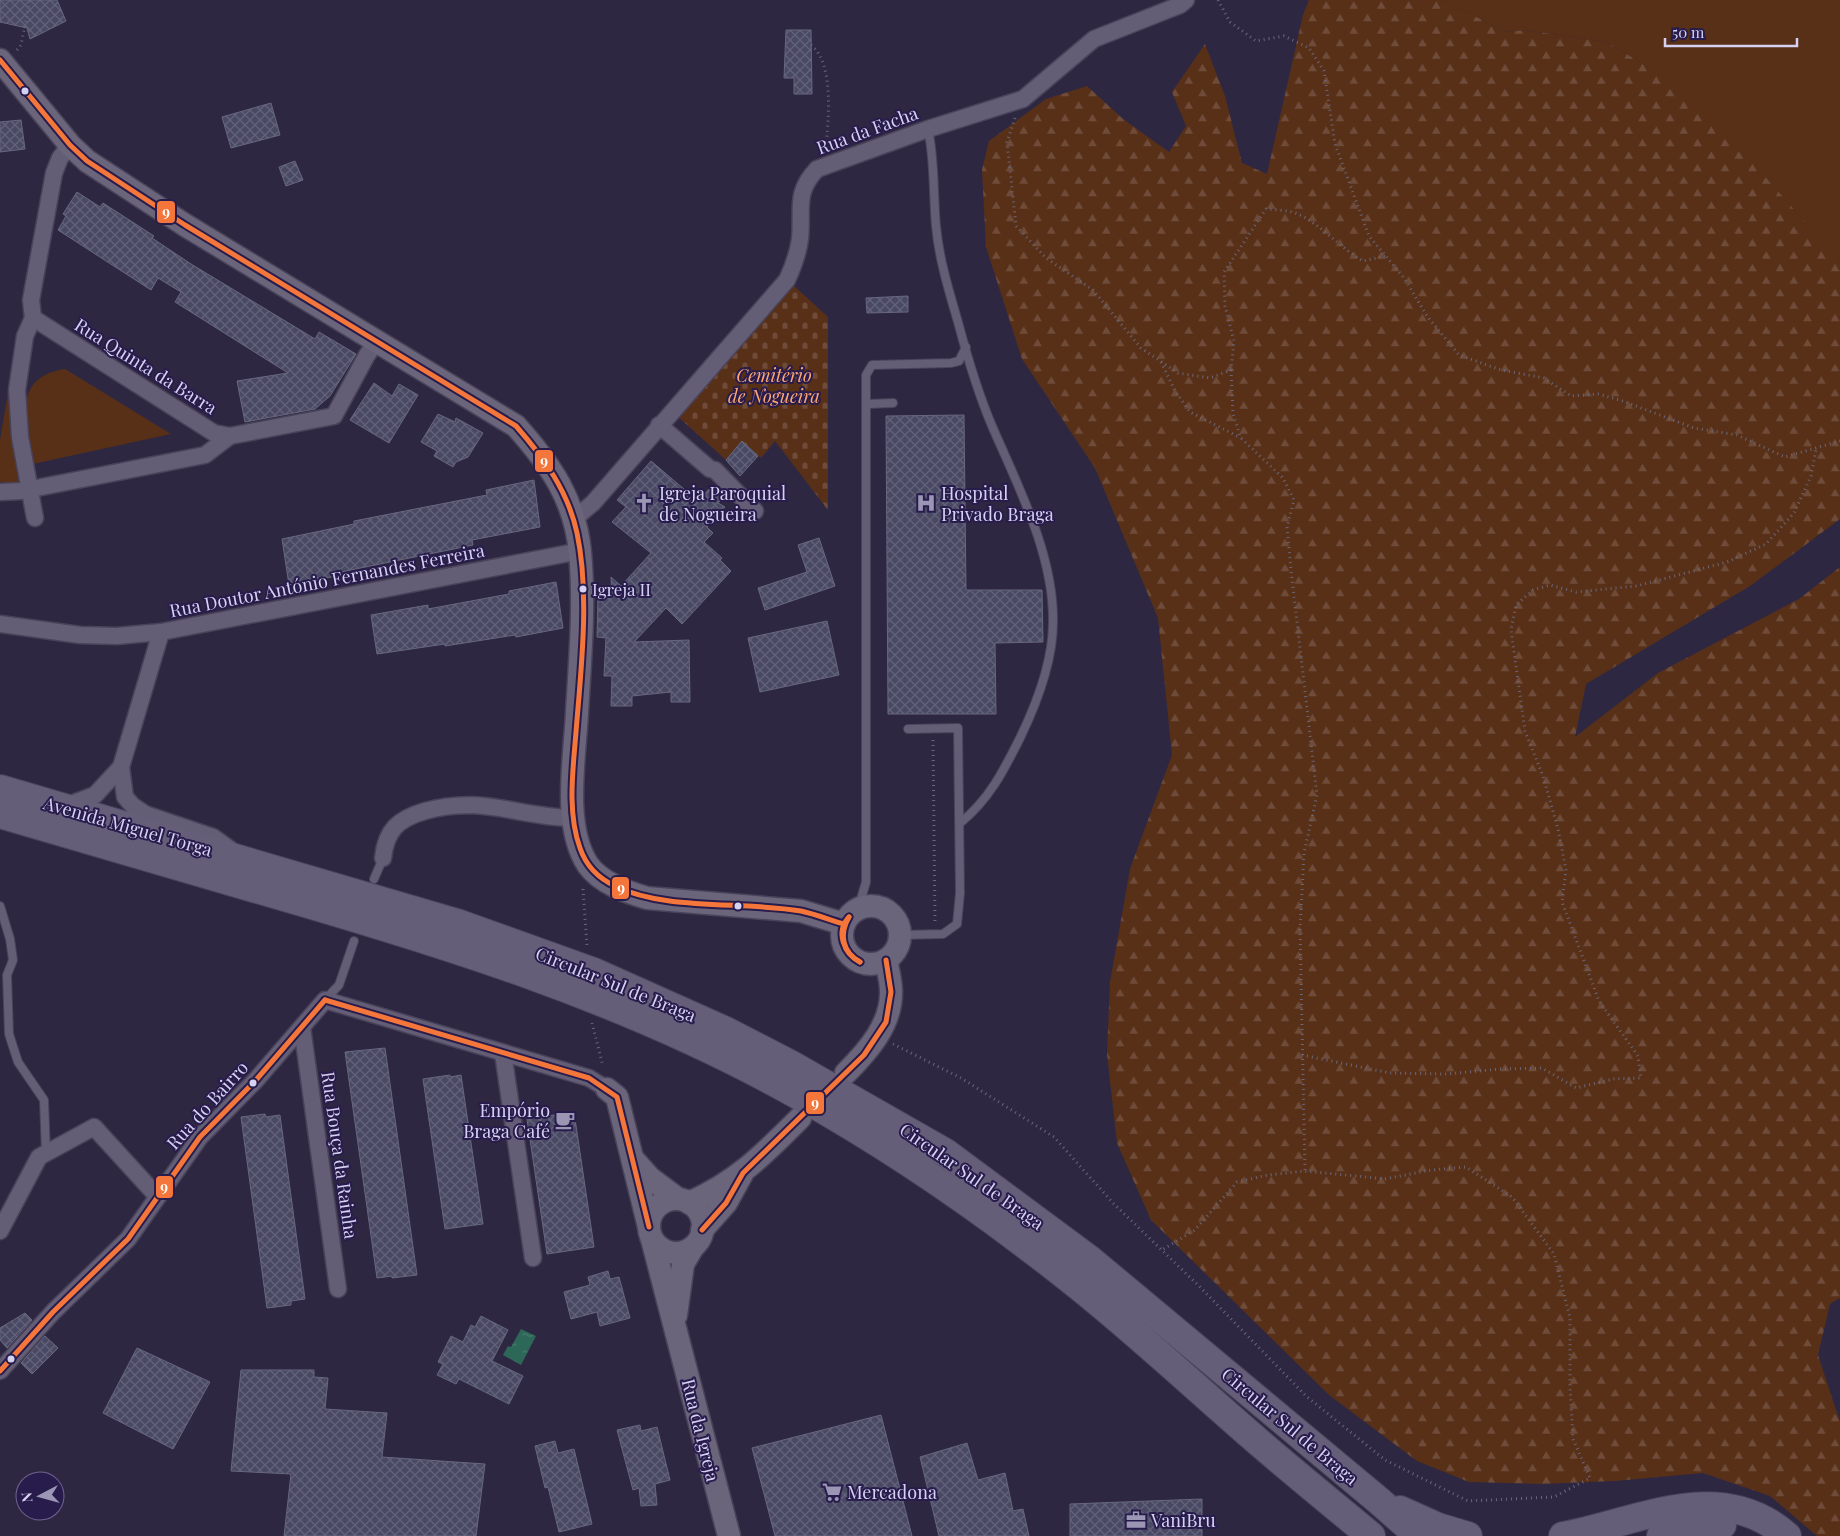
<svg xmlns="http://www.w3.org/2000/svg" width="1840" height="1536" font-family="'Playfair Display',serif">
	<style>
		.grass { fill: #582f17 }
		.forest { fill: url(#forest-firs) }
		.cemetery { fill: url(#cemetery-stones) }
		.water { fill: url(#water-ripples) }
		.building { fill: url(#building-cross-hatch); stroke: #67677e }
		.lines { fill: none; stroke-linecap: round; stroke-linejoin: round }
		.lane-casing { stroke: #49435a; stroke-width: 10 }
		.street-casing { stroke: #49435a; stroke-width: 19 }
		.secondary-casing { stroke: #49435a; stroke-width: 25 }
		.highway-casing { stroke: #49435a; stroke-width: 30 }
		.path { stroke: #6a677a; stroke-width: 3; stroke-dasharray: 1 4; stroke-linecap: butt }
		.lane { stroke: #635e75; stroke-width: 8 }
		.street { stroke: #635e75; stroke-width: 16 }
		.secondary { stroke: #6a657b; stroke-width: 22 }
		.highway { stroke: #645e78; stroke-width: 28 }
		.bus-1-casing { stroke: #281c4d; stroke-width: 9 }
		.bus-1 { stroke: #f5763a; stroke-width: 5 }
		.bus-dot { fill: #d5d2f1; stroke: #281c4d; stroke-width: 2 }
		.labels { text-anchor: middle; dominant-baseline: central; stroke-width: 4; stroke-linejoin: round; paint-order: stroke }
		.bus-label { font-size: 17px; fill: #d5d2f1; stroke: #281c4d; text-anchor: start }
		.street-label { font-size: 18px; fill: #d5d2f1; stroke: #281c4d }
		.park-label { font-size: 18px; font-style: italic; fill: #fda773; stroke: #281c4d }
		.poi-label { font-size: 18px; fill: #d5d2f1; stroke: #281c4d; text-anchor: start }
		.line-badge { stroke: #281c4d; stroke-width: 2 }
		.badge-label { font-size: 14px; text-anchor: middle; font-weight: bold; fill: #fff }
	</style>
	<defs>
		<pattern id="forest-firs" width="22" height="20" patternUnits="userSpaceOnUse" patternTransform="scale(1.25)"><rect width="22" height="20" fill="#582f17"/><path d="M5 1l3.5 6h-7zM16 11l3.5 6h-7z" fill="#6f4c39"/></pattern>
		<pattern id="cemetery-stones" width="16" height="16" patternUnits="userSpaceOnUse" patternTransform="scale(1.25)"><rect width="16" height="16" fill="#582f17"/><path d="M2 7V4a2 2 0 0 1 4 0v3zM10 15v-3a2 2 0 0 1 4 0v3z" fill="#6f4c39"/></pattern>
		<pattern id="water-ripples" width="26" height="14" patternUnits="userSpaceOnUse" patternTransform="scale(1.25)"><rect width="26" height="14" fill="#2c6758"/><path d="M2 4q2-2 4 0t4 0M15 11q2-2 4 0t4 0" fill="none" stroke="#4a7c70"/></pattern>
		<pattern id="building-cross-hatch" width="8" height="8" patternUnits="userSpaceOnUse" patternTransform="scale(1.25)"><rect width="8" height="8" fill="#494964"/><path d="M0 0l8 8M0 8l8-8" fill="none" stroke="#62627b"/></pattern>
	</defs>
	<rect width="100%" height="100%" fill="#2e2742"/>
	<g class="grass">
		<polygon points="1442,0 1840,0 1840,261 1687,90 1606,42 1525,30 1507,32"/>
		<path d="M65 369 171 434 33 464C26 425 10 377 65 369Z"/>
		<polygon points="8,392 11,432 20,480 15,485 0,482 0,440"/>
	</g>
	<polygon class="forest" points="1309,0 1442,0 1507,32 1525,30 1606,42 1688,90 1840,261 1840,519 1750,586 1586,684 1575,737 1658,673 1799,599 1840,567 1840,1298 1830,1304 1818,1355 1840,1422 1840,1536 1817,1536 1770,1496 1703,1473 1615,1481 1540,1484 1469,1482 1417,1461 1329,1395 1151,1220 1117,1143 1107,1054 1110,982 1130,869 1172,755 1158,618 1095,468 1022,359 986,247 982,170 989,141 1046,99 1087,86 1123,119 1169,152 1186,126 1172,92 1205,44 1225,96 1242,163 1267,174 1303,15"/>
	<polygon class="cemetery" points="793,285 828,317 828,510 775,441 761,458 742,441 726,460 675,414"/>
	<polygon class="water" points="521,1329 536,1336 521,1365 503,1355 508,1346 511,1347"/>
	<g class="building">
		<polygon points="0,0 57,0 66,21 30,39 27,28 0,22"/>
		<polygon points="786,30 811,30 812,94 794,94 794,78 784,78"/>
		<polygon points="271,103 280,135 231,148 222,117"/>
		<polygon points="21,120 25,149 0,152 0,122"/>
		<polygon points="295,161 303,180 286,186 279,167"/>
		<polygon points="77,192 100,207 103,203 154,236 152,238 191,264 315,339 319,332 356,354 330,396 315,409 245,422 237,381 288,373 175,302 181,292 158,278 151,290 58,230 66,216 63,214"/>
		<polygon points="908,296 908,312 867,313 866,298"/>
		<polygon points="374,383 392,396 399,384 418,395 389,443 350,420"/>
		<polygon points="438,414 455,422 456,418 483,433 468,457 456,462 453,467 434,456 437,451 421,442"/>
		<polygon points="964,415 966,590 1042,590 1043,642 995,643 996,714 888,714 886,416"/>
		<polygon points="742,441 758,456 740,476 726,460"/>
		<polygon points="651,461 698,501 711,487 723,497 718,503 725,507 707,527 713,533 704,542 722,558 720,560 731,571 682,624 666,608 634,642 689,640 690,702 671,702 671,692 632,696 632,706 611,706 612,676 604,676 606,638 597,637 598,597 612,597 611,577 621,586 651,553 612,522 626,507 617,500"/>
		<polygon points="534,480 540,527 472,540 473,545 336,573 336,576 289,585 282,539 354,524 354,521 487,495 486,490"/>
		<polygon points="819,538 835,586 765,610 758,588 807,572 798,545"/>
		<polygon points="556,582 563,628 516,637 515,635 445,646 445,644 377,654 371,615 428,605 428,609 509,594 509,591"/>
		<polygon points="827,621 839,675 760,692 748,638"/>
		<polygon points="385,1048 417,1275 392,1278 392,1276 377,1278 345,1052"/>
		<polygon points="450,1075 450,1077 461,1075 483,1224 445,1229 423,1079"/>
		<polygon points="574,1112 594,1247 547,1254 527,1119"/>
		<polygon points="265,1114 266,1117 280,1115 305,1299 291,1301 291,1305 267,1308 241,1117"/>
		<polygon points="608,1271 610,1279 619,1277 630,1318 600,1326 597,1312 571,1319 564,1292 590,1285 588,1277"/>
		<polygon points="25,1313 32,1320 7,1348 0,1340 0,1328"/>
		<polygon points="481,1316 508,1330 492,1361 523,1376 509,1404 459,1379 456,1384 437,1375 443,1364 438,1362 451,1336 463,1342 471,1325 475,1327"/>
		<polygon points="45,1336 58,1348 32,1374 21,1363"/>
		<polygon points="137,1348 210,1382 173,1449 103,1413"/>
		<polygon points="241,1370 314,1370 314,1377 328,1378 325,1409 387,1413 382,1457 485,1464 476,1536 284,1536 291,1474 231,1471"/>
		<polygon points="881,1415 912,1536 775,1536 752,1448"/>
		<polygon points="640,1425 641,1431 657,1427 670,1480 655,1484 657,1505 641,1506 639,1488 633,1490 617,1430"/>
		<polygon points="555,1441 558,1453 574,1449 592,1524 559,1532 548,1487 545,1488 535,1446"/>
		<polygon points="967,1443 978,1480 1005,1473 1013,1511 1023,1509 1029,1536 939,1536 920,1457"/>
		<polygon points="1202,1499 1202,1536 1070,1536 1070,1504"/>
	</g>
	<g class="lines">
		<defs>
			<g id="lane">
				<path d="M928 129C935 161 933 194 936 226 939 259 949 291 958 322 967 356 978 393 992 426 1018 486 1054 555 1053 622 1053 662 1037 703 1020 738 1004 770 989 800 960 823"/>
				<polyline points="867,404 893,403"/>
				<polyline points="374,879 383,858"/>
				<polyline points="0,906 10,939 13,960 7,975 9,1034 18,1062 44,1100 46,1153"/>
				<polyline points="858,909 866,882 866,375 872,365 951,363 959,361 966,347"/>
				<polyline points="900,935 943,934 957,924 960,893 958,728 908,729"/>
				<polyline points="325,1000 339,985 354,941"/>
			</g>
			<g id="street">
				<polyline points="33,318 214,433 230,436 334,416 367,355 377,341"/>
				<polyline points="659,425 710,469 715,470 755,511"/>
				<polyline points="0,492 21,491 205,455 230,436"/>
				<polyline points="35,518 20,437 17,390 25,336 33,318 31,300 54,173 60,158 70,145"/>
				<path d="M574 519 593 503 787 280C793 267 798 254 800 239 803 209 794 193 817 169L928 129 1023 99 1094 39 1180 5 1186 0"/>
				<polyline points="0,624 80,635 117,636 161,632"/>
				<polyline points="63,807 95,795 121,767"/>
				<polyline points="231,850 213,837 145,814 133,806 125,797 121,767 161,632 580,551"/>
				<path d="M383 858C386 830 398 819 425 811 483 795 518 817 573 818"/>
				<polyline points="302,1027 338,1289"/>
				<polyline points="503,1053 533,1258"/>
				<polyline points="0,1231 39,1157 94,1127 157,1196"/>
				<polyline points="0,1371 53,1312 128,1239 200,1137 256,1080 325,1000 589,1078 607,1089"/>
			</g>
			<g id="secondary">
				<path d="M0 60 70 145 87 161 185 225 516 426C551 465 575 500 580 552 585 605 580 660 577 712 575 757 562 826 588 865 601 883 626 892 647 898L801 911 844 924"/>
				<circle cx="871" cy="935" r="29"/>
				<path d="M846 1073C868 1051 892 1024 891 991 891 981 888 970 886 960"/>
				<polyline points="607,1089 617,1097 649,1227"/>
				<polyline points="633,1159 650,1178 678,1199"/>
				<circle cx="676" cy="1226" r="27"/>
				<path d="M689 1203C738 1181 763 1155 800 1118"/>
				<polyline points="702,1230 726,1203 742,1174"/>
				<polyline points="652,1239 729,1536"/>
				<polyline points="676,1315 683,1264 693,1247"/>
			</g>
			<g id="highway">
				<polyline points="0,789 460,924 594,972 726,1031 790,1064 946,1153 1089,1259 1378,1500 1419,1536"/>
				<path d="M0 814C83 838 167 863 250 887 438 941 625 998 796 1094 893 1148 984 1211 1071 1280 1137 1332 1198 1390 1262 1445 1298 1476 1335 1506 1371 1536"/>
				<polyline points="1400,1510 1438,1527 1468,1536"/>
				<path d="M1563 1536C1636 1523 1720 1476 1787 1536"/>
				<path d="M1661 1536C1680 1526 1701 1522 1722 1525"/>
			</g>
		</defs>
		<use href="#lane" class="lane-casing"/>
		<use href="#street" class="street-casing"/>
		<use href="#secondary" class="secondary-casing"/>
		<use href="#highway" class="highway-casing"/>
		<g class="path">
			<polyline points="1218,0 1230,22 1256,41 1284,36 1309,48 1324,71 1335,144 1369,236 1404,278 1427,316 1459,355 1501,370 1544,378 1571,396 1598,394 1620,400 1694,428 1737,435 1785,457 1840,441"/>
			<path d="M811 45C835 64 828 121 826 149"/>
			<polyline points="17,50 21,45 30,0"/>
			<path d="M1015 118 1007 142 1016 226 1046 258 1093 290 1141 348 1178 373 1210 378 1231 370 1234 341 1225 306 1224 272 1266 209C1276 210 1289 210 1298 214 1322 225 1340 248 1363 261L1385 256"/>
			<polyline points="1161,362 1175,391 1190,412 1241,438"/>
			<polyline points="1231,370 1233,414 1241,438 1283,478 1294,500 1287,527 1291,570 1317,795 1304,853 1300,929 1305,1171"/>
			<polyline points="933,740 935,924"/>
			<polyline points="583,889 587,946"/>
			<polyline points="592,1023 603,1066"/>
			<polyline points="893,1044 961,1078 1054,1137 1113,1203 1199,1286 1306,1396 1385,1460 1468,1501 1554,1497 1590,1478 1573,1439 1570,1387 1570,1318 1554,1254 1512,1197 1466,1167 1431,1170 1385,1179 1305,1171 1268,1175 1237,1182 1195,1230 1162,1250"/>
			<polyline points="1302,1055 1390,1073 1447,1074 1501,1069 1542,1068 1576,1088 1614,1079 1641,1078 1638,1056 1599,1001 1562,902 1566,870 1558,829 1543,776 1525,731 1511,630 1516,605 1533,590 1550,585 1576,592 1637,586 1727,562 1766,544 1794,513 1811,476 1816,449"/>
		</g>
		<use href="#lane" class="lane"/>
		<use href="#street" class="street"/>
		<use href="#secondary" class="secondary"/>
		<use href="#highway" class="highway"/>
		<defs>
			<g id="bus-1">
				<path d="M0 60 70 145 87 161 185 225 516 426C544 458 568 491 577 533 590 594 581 670 576 732 573 770 567 812 580 848 586 866 598 878 615 886 665 911 744 901 801 911 815 914 830 920 844 924"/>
				<path d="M849 917C839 934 842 952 860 962"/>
				<path d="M849 917C835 932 844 954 860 962"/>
				<polyline points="325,1000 589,1078 617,1097 649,1227"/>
				<polyline points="702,1230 726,1203 743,1173 864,1055 886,1022 891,992 886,960"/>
				<polyline points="0,1371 53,1312 128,1239 200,1137 256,1080 325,1000"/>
			</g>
		</defs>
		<use href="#bus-1" class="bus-1-casing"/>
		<use href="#bus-1" class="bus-1"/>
	</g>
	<defs>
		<symbol id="church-bare" viewBox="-9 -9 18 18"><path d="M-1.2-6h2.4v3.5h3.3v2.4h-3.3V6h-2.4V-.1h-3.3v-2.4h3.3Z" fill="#9b96b4" stroke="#281c4d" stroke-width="2.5" paint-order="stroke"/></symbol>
		<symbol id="hospital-bare" viewBox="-9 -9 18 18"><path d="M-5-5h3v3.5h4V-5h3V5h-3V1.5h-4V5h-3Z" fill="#9b96b4" stroke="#281c4d" stroke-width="2.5" paint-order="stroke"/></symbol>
		<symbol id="cafe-bare" viewBox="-9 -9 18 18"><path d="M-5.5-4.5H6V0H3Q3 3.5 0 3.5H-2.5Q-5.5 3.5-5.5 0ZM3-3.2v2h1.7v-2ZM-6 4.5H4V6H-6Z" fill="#9b96b4" stroke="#281c4d" stroke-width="2.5" paint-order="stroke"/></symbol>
		<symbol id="supermarket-bare" viewBox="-9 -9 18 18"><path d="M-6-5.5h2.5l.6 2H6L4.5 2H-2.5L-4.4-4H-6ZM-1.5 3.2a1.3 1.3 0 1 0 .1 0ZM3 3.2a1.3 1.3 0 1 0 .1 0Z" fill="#9b96b4" stroke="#281c4d" stroke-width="2.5" paint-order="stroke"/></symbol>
		<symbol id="office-bare" viewBox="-9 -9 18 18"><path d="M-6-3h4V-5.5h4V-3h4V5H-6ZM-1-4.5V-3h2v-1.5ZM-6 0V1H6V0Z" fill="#9b96b4" stroke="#281c4d" stroke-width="2.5" paint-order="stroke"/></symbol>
	</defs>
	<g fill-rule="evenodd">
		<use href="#church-bare" x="630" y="489" width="28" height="28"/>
		<use href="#hospital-bare" x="912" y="489" width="28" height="28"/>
		<use href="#cafe-bare" x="551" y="1106" width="28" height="28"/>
		<use href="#supermarket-bare" x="818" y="1478" width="28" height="28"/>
		<use href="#office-bare" x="1122" y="1506" width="28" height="28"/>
	</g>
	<g class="bus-dot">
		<circle cx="25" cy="91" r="4.5"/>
		<circle cx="583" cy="589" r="4.5"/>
		<circle cx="738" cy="906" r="4.5"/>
		<circle cx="253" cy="1083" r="4.5"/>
		<circle cx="11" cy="1359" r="4.5"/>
	</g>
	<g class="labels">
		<g class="bus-label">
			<text x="592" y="589">Igreja II</text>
		</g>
		<g class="street-label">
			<text transform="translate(867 130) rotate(-20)">Rua da Facha</text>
			<text transform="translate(146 366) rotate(32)">Rua Quinta da Barra</text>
			<text transform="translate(327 580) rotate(-11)">Rua Doutor António Fernandes Ferreira</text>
			<text transform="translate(128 826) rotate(16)">Avenida Miguel Torga</text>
			<text transform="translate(616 984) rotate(22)">Circular Sul de Braga</text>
			<text transform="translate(207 1105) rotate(-48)">Rua do Bairro</text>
			<text transform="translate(340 1155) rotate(82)">Rua Bouça da Rainha</text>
			<text transform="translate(972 1176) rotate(35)">Circular Sul de Braga</text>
			<text transform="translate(1290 1426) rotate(40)">Circular Sul de Braga</text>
			<text transform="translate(701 1430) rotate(76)">Rua da Igreja</text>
		</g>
		<g class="park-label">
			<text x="774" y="375">Cemitério<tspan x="774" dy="21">de Nogueira</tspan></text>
		</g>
		<g class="poi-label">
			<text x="659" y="493">Igreja Paroquial<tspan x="659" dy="21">de Nogueira</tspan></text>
			<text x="941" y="493">Hospital<tspan x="941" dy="21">Privado Braga</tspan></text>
			<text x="550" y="1110" text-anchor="end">Empório<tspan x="550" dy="21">Braga Café</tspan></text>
			<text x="847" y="1492">Mercadona</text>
			<text x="1151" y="1520">VaniBru</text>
		</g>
	</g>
	<g class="line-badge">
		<rect x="156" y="200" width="20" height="24" rx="5" fill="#f5763a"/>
		<rect x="534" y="449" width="20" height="24" rx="5" fill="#f5763a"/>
		<rect x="611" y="876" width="19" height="24" rx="5" fill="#f5763a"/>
		<rect x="805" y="1091" width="20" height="24" rx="5" fill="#f5763a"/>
		<rect x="155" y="1175" width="19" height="24" rx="5" fill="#f5763a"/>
	</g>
	<g class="badge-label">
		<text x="166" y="217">9</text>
		<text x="544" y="466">9</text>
		<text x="621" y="893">9</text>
		<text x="815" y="1108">9</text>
		<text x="164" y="1192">9</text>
	</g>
	<g transform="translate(40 1496) rotate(264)"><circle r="24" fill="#281c4d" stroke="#6d658f"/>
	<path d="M0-4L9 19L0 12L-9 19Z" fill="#9b96b4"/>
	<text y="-8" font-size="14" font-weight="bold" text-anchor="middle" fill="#d5d2f1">N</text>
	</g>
	<path d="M1665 38v8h132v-8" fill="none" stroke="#d5d2f1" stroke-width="2.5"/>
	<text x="1672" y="38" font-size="15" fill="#d5d2f1" stroke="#281c4d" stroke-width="4" paint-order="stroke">50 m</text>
</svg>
